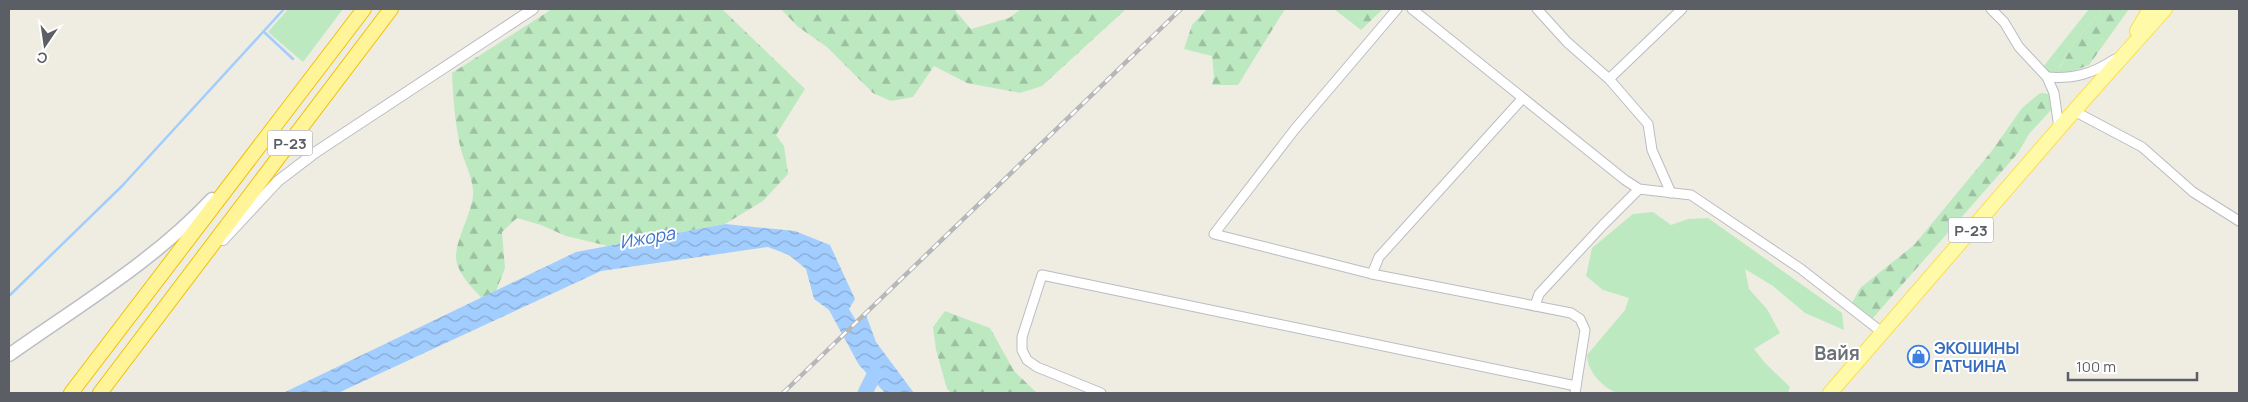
<svg xmlns="http://www.w3.org/2000/svg" width="2248" height="402" font-family="Manrope,sans-serif">
	<style>
		.grass { fill: #bde9c1 }
		.forest { fill: url(#forest-firs) }
		.water { fill: url(#water-waves) }
		.lines { fill: none; stroke-linecap: round; stroke-linejoin: round }
		.stream { stroke: #a2cdff; stroke-width: 2.5 }
		.river { stroke: #a2cdff; stroke-width: 15 }
		.minor-casing { stroke: #babcc3; stroke-width: 11 }
		.tertiary-casing { stroke: #babcc3; stroke-width: 12 }
		.secondary-casing { stroke: #bbbec5; stroke-width: 15 }
		.primary-casing { stroke: #fdde4d; stroke-width: 16 }
		.trunk-casing { stroke: #f1c000; stroke-width: 16 }
		.minor { stroke: #fff; stroke-width: 9 }
		.tertiary { stroke: #fff; stroke-width: 10 }
		.secondary { stroke: #fff; stroke-width: 12 }
		.primary { stroke: #fffaa7; stroke-width: 14 }
		.trunk { stroke: #fff498; stroke-width: 14 }
		.rail-casing { stroke: #b6b7b8; stroke-width: 4.5 }
		.rail { stroke: #fff; stroke-width: 2.5; stroke-dasharray: 8; stroke-linecap: butt }
		.labels { text-anchor: middle; dominant-baseline: central; stroke-width: 4; stroke-linejoin: round; paint-order: stroke }
		.shield { fill: #fff; stroke: #8c8e93; stroke-width: 1 }
		.shield-label { font-size: 15px; font-weight: bold; fill: #5b5e65 }
		.shop-label { font-size: 16px; font-weight: bold; fill: #366cbe; stroke: #fff; text-anchor: start }
		.water-label { font-size: 18px; font-style: italic; fill: #3b72cd; stroke: #fff }
		.quarter-label { font-size: 19px; font-weight: bold; fill: #6c7077; stroke: #fff }
	</style>
	<defs>
		<pattern id="forest-firs" width="22" height="20" patternUnits="userSpaceOnUse" patternTransform="scale(1.25)"><rect width="22" height="20" fill="#bde9c1"/><path d="M5 1l3.5 6h-7zM16 11l3.5 6h-7z" fill="#9dc0a0"/></pattern>
		<pattern id="water-waves" width="16" height="10" patternUnits="userSpaceOnUse" patternTransform="scale(1.25)"><rect width="16" height="10" fill="#a2cdff"/><path d="M0 5q4-4 8 0t8 0" fill="none" stroke="#87aad2"/></pattern>
	</defs>
	<rect width="100%" height="100%" fill="#efede2"/>
	<g class="grass">
		<polygon points="288,9 343,9 303,62 268,32"/>
		<path d="M2089 9H2103L2076 40 2059 68 2065 74C2055 74 2050 74 2043 67Z"/>
		<path d="M1653 212 1671 225 1688 219 1708 218 1842 313 1844 330 1805 313 1773 286 1745 269 1749 289 1767 309 1780 333 1754 349 1766 364 1790 387 1788 393H1617C1602 387 1587 371 1587 355L1625 310 1629 298 1603 290 1586 276 1592 248 1633 214Z"/>
	</g>
	<g class="forest">
		<path d="M552 9H722L805 89 776 135 784 146 788 174 763 201 725 224 608 246 566 236 541 225 517 218 502 232 505 268 496 291 482 298C472 288 462 278 457 264 451 244 475 211 473 190 472 175 463 160 460 146 455 122 453 98 452 73Z"/>
		<polygon points="781,9 954,9 971,29 1009,18 1021,9 1126,9 1042,86 1020,93 967,83 934,66 913,97 891,101 873,93 827,47 797,26"/>
		<polygon points="1207,9 1285,9 1238,85 1212,85 1214,76 1212,56 1184,49 1192,25"/>
		<polygon points="1334,9 1383,9 1361,30"/>
		<polygon points="2103,9 2129,9 2089,65 2065,74 2059,69 2076,40"/>
		<polygon points="2040,93 2050,94 2054,103 2052,109 2029,134 2018,153 1872,319 1852,303 1860,288 1914,245 1991,152 2022,108"/>
		<polygon points="945,311 990,328 1014,371 1037,393 951,393 947,389 936,350 933,327"/>
	</g>
	<polygon class="water" points="725,224 795,231 830,245 855,299 849,309 857,322 866,315 876,342 914,393 885,393 859,365 829,310 814,299 806,269 789,255 768,247 601,271 338,393 283,393 576,252"/>
	<g class="lines">
		<g class="stream">
			<polyline points="264,32 293,59"/>
			<polyline points="9,296 122,186 284,9"/>
		</g>
		<polyline class="river" points="865,393 875,373"/>
		<defs>
			<g id="minor">
				<polyline points="1412,9 1625,180 1639,189 1691,195 1801,269 1883,333"/>
				<polyline points="1537,9 1567,42 1609,79 1648,124 1652,150 1671,193"/>
				<polyline points="1991,9 2004,22 2019,47 2047,77 2054,93 2059,128"/>
				<path d="M2047 77C2074 79 2092 74 2115 59"/>
				<polyline points="1609,79 1682,9"/>
				<polyline points="1522,99 1379,257 1372,274 1571,313 1580,319 1585,330 1575,393"/>
				<polyline points="2074,111 2142,147 2193,192 2239,221"/>
				<polyline points="1372,274 1214,234 1295,129 1397,9"/>
				<polyline points="1535,306 1539,294 1603,225 1639,189"/>
				<polyline points="1101,393 1037,367 1027,360 1022,350 1022,337 1042,275 1576,386"/>
			</g>
			<polyline id="tertiary" points="223,240 278,181 316,152 533,9"/>
			<path id="secondary" d="M9 355C78 306 154 261 212 199"/>
			<g id="primary">
				<polyline points="2137,31 2150,9"/>
				<polyline points="1830,393 2074,111 2165,9"/>
			</g>
			<g id="trunk">
				<polyline points="71,393 364,9"/>
				<polyline points="100,393 391,9"/>
			</g>
		</defs>
		<use href="#minor" class="minor-casing"/>
		<use href="#tertiary" class="tertiary-casing"/>
		<use href="#secondary" class="secondary-casing"/>
		<use href="#primary" class="primary-casing"/>
		<use href="#trunk" class="trunk-casing"/>
		<use href="#minor" class="minor"/>
		<use href="#tertiary" class="tertiary"/>
		<use href="#secondary" class="secondary"/>
		<use href="#primary" class="primary"/>
		<use href="#trunk" class="trunk"/>
		<defs>
			<polyline id="rail" points="783,393 1181,9"/>
		</defs>
		<use href="#rail" class="rail-casing"/>
		<use href="#rail" class="rail"/>
	</g>
	<defs>
		<symbol id="shop-ring" viewBox="-11 -11 22 22"><circle r="9.5" fill="#fff" stroke="#3f7fe0" stroke-width="1.5"/><path d="M-5-2.5h2.3a2.7 3.5 0 0 1 5.4 0H5L5.5 6h-11ZM-1.5-2.5h3a1.5 2.3 0 0 0-3 0Z" fill="#3f7fe0"/></symbol>
	</defs>
	<g fill-rule="evenodd">
		<use href="#shop-ring" x="1906" y="344" width="25" height="25"/>
	</g>
	<g class="labels">
		<g class="shield">
			<rect x="267.5" y="130.5" width="45" height="25" rx="4"/>
			<rect x="1948.5" y="217.5" width="45" height="25" rx="4"/>
		</g>
		<g class="shield-label">
			<text x="290" y="143">Р-23</text>
			<text x="1971" y="230">Р-23</text>
		</g>
		<g class="shop-label">
			<text x="1934" y="348">ЭКОШИНЫ<tspan x="1934" dy="18">ГАТЧИНА</tspan></text>
		</g>
		<g class="water-label">
			<text transform="translate(647 237) rotate(-10)">Ижора</text>
		</g>
		<g class="quarter-label">
			<text x="1837" y="353">Вайя</text>
		</g>
	</g>
	<rect width="2248" height="402" fill="none" stroke="#5b5e65" stroke-width="20"/>
	<g transform="translate(45 45) rotate(193)" stroke="#ffffff" stroke-width="4" paint-order="stroke">
	<path d="M0-4L9 19L0 12L-9 19Z" fill="#5b5e65"/>
	<text y="-8" font-size="14" font-weight="bold" text-anchor="middle" fill="#5b5e65">С</text>
	</g>
	<path d="M2068 372v8h129v-8" fill="none" stroke="#5b5e65" stroke-width="2.5"/>
	<text x="2076" y="372" font-size="15" fill="#5b5e65" stroke="#ffffff" stroke-width="4" paint-order="stroke">100 m</text>
</svg>
